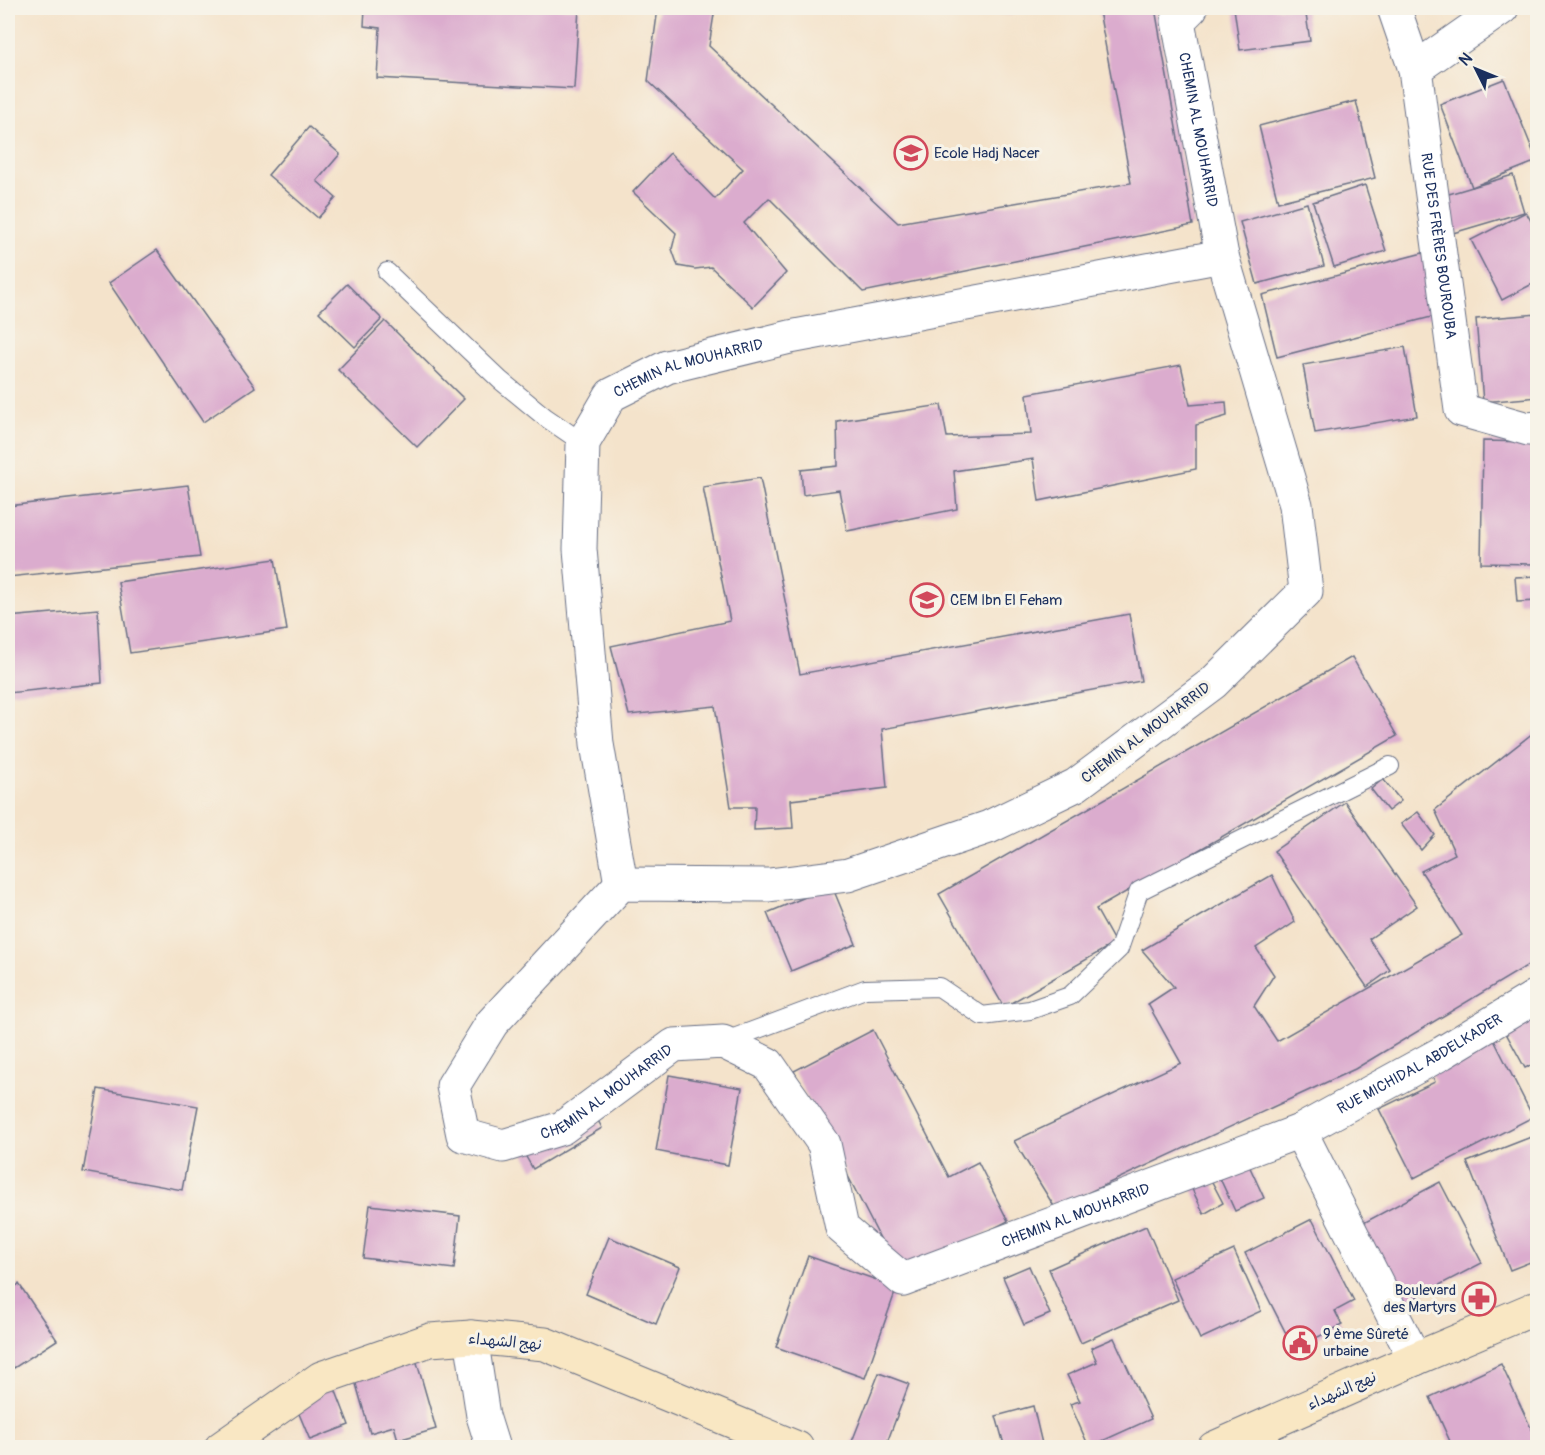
<svg xmlns="http://www.w3.org/2000/svg" width="1545" height="1455" font-family="Pangolin,'Playpen Sans Arabic',sans-serif">
	<style>
		.building { fill: #dbacce }
		.lines { fill: none; stroke-linecap: round; stroke-linejoin: round }
		.service-casing { stroke: #676e84; stroke-width: 20 }
		.minor-casing { stroke: #676e84; stroke-width: 35 }
		.secondary-casing { stroke: #676e84; stroke-width: 35 }
		.service { stroke: #fff; stroke-width: 18 }
		.minor { stroke: #fff; stroke-width: 33 }
		.secondary { stroke: #f9e7c3; stroke-width: 33 }
		.labels { text-anchor: middle; dominant-baseline: central; stroke-width: 6; stroke-linejoin: round; paint-order: stroke }
		.street-label { font-size: 15px; fill: #1b2f5e; stroke: #f7f3e8 }
		.poi-label { font-size: 15px; fill: #1b2f5e; stroke: #f7f3e8; text-anchor: start }
	</style>
	<rect width="100%" height="100%" fill="#f7f3e8"/>
	<filter id="ink" filterUnits="userSpaceOnUse"><feTurbulence type="fractalNoise" baseFrequency=".0167" numOctaves="2"/><feDisplacementMap in="SourceGraphic" scale="12" xChannelSelector="R" yChannelSelector="G"/><feConvolveMatrix kernelMatrix="1 2 1 2 8 2 1 2 1" color-interpolation-filters="sRGB"/></filter>
	<filter id="wash" filterUnits="userSpaceOnUse"><feTurbulence type="fractalNoise" baseFrequency=".008" numOctaves="4" result="noise"/><feDisplacementMap in="SourceGraphic" scale="24" xChannelSelector="R" yChannelSelector="G"/><feGaussianBlur stdDeviation="1.35" result="paint"/><feColorMatrix in="noise" values="0 0 0 0 0 0 0 0 0 0 0 0 0 0 0 0 0 1.4 0 .05"/><feComposite in="paint" operator="in"/></filter>
	<g filter="url(#wash)">
		<rect width="100%" height="100%" fill="#f4e3cb"/>
		<g id="blocks">
			<g class="building">
				<polygon points="365,8 579,8 574,89 377,78 380,28 364,26"/>
				<polygon points="658,8 715,8 709,46 898,223 1131,183 1099,11 1121,8 1155,8 1193,225 863,292 769,198 744,223 786,273 753,307 711,267 695,269 678,266 672,249 676,233 633,192 670,153 715,199 743,169 648,81"/>
				<polygon points="958,8 1012,8 1012,15 958,9"/>
				<polygon points="1234,8 1305,8 1310,41 1240,50"/>
				<polygon points="1504,79 1537,161 1472,187 1440,104"/>
				<polygon points="1356,101 1375,178 1278,202 1259,126"/>
				<polygon points="309,127 340,154 317,181 336,198 318,218 268,175"/>
				<polygon points="1513,175 1524,212 1453,233 1442,196"/>
				<polygon points="1365,185 1386,251 1334,267 1313,202"/>
				<polygon points="1307,203 1324,266 1257,284 1240,222"/>
				<polygon points="1526,212 1538,234 1538,281 1502,300 1471,240"/>
				<polygon points="157,250 255,387 203,422 109,283"/>
				<polygon points="1423,253 1439,315 1277,357 1262,295"/>
				<polygon points="347,284 382,319 355,347 319,312"/>
				<polygon points="1538,314 1538,397 1483,402 1476,319"/>
				<polygon points="385,321 464,399 417,447 338,370"/>
				<polygon points="1405,347 1417,416 1315,433 1303,365"/>
				<polygon points="1181,365 1190,405 1226,402 1227,416 1196,425 1196,469 1039,501 1033,459 954,471 957,509 847,531 839,490 803,495 801,470 838,466 837,421 941,405 947,437 1031,434 1027,394"/>
				<polygon points="1483,441 1538,442 1538,564 1481,563"/>
				<polygon points="760,478 800,674 1129,614 1141,681 882,729 887,788 791,800 793,828 754,830 755,807 731,807 715,706 629,715 611,646 730,621 703,487"/>
				<polygon points="188,485 200,557 8,577 8,506"/>
				<polygon points="275,559 287,630 130,653 118,582"/>
				<polygon points="1538,576 1538,601 1517,602 1515,577"/>
				<polygon points="98,609 102,683 8,693 8,617"/>
				<polygon points="1352,657 1397,736 1096,909 1115,943 1004,1007 939,894"/>
				<polygon points="1538,729 1538,959 1355,1069 1055,1208 1014,1141 1181,1063 1148,1004 1174,987 1142,950 1272,875 1295,922 1256,948 1274,975 1254,1006 1277,1041 1462,935 1421,871 1455,854 1435,810"/>
				<polygon points="1383,779 1401,801 1388,811 1371,789"/>
				<polygon points="1345,802 1417,906 1369,939 1390,970 1367,987 1274,851"/>
				<polygon points="1418,812 1435,835 1421,850 1401,824"/>
				<polygon points="832,886 856,944 791,971 767,913"/>
				<polygon points="1538,1005 1538,1062 1525,1068 1501,1024"/>
				<polygon points="873,1030 949,1177 978,1162 1008,1221 900,1277 794,1071"/>
				<polygon points="1494,1040 1533,1117 1414,1178 1379,1109 1435,1082 1431,1072"/>
				<polygon points="669,1075 742,1088 728,1165 656,1151"/>
				<polygon points="98,1089 198,1106 182,1190 83,1172"/>
				<polygon points="587,1100 602,1128 533,1169 517,1141"/>
				<polygon points="1531,1137 1538,1154 1538,1259 1510,1270 1467,1162"/>
				<polygon points="1247,1161 1264,1198 1235,1211 1218,1174"/>
				<polygon points="1210,1178 1223,1203 1204,1214 1191,1187"/>
				<polygon points="1440,1182 1482,1263 1397,1307 1356,1227"/>
				<polygon points="370,1205 460,1216 454,1269 363,1258"/>
				<polygon points="1312,1219 1354,1301 1335,1311 1342,1325 1294,1349 1245,1253"/>
				<polygon points="1146,1226 1178,1300 1081,1343 1049,1269"/>
				<polygon points="609,1237 680,1267 656,1324 586,1294"/>
				<polygon points="1234,1250 1261,1311 1200,1339 1172,1278"/>
				<polygon points="808,1256 897,1287 865,1378 776,1347"/>
				<polygon points="1029,1266 1050,1314 1024,1325 1003,1277"/>
				<polygon points="19,1284 57,1340 14,1368 8,1359 8,1292"/>
				<polygon points="1114,1338 1151,1419 1089,1447 1070,1404 1080,1401 1067,1375 1097,1362 1091,1348"/>
				<polygon points="416,1359 436,1429 398,1440 394,1426 370,1433 354,1377"/>
				<polygon points="1501,1364 1538,1443 1538,1448 1453,1448 1430,1397"/>
				<polygon points="879,1373 909,1384 885,1448 860,1448 851,1444"/>
				<polygon points="332,1381 349,1425 310,1440 292,1397"/>
				<polygon points="1033,1406 1043,1448 1005,1448 996,1416"/>
			</g>
		</g>
	</g>
	<g filter="url(#ink)">
		<use href="#blocks" fill-opacity="0" stroke="#676e84" stroke-width="1.5"/>
		<g class="lines">
			<defs>
				<g id="service">
					<polyline points="387,272 500,380 545,417 583,443"/>
					<polyline points="723,1042 865,989 939,987 982,1016 1030,1010 1070,996 1119,949 1139,891 1390,766"/>
				</g>
				<g id="minor">
					<path id="s1" d="M1191 8 1178 21 1222 256 1296 505 1306 591 1213 683 1076 785 989 827 848 875 769 885 621 884 492 1023 453 1086 463 1135 503 1146 562 1128 674 1045 723 1042 768 1064 824 1144 842 1228 903 1280 1300 1131 1442 1053 1538 995"/>
					<path id="s2" d="M1394 8 1415 69 1461 410 1528 429 1538 428"/>
					<polyline points="1415,69 1502,8"/>
					<path id="s3" d="M621 884 597 744 580 549 583 443 611 395 667 367 790 337 1222 256"/>
					<polyline points="1300,1131 1415,1359"/>
					<polyline points="471,1337 483,1416 493,1448"/>
				</g>
				<g id="secondary">
					<polyline points="221,1448 321,1378 430,1340 471,1337 545,1344 797,1448"/>
					<polyline points="1214,1448 1415,1359 1538,1307"/>
				</g>
			</defs>
			<use href="#service" class="service-casing"/>
			<use href="#minor" class="minor-casing"/>
			<use href="#secondary" class="secondary-casing"/>
			<use href="#service" class="service"/>
			<use href="#minor" class="minor"/>
			<use href="#secondary" class="secondary"/>
		</g>
	</g>
	<defs>
		<symbol id="school-ring" viewBox="-11 -11 22 22"><circle r="9.5" fill="#f7f3e8" stroke="#d1495b" stroke-width="1.5"/><path d="M0-5L7-2L0 1L-7-2ZM-4 1L0 2.5L4 1V4Q0 6-4 4Z" fill="#d1495b"/></symbol>
		<symbol id="pharmacy-ring" viewBox="-11 -11 22 22"><circle r="9.5" fill="#f7f3e8" stroke="#d1495b" stroke-width="1.5"/><path d="M-2-6h4v4h4v4h-4v4h-4v-4h-4v-4h4Z" fill="#d1495b"/></symbol>
		<symbol id="civic-ring" viewBox="-11 -11 22 22"><circle r="9.5" fill="#f7f3e8" stroke="#d1495b" stroke-width="1.5"/><path d="M-.6-6.5H3V-4.5H.6V-3L4-1V1h2V6H-6V1h2V-1L-.6-3ZM-1.2 2.5V6h2.4V2.5Z" fill="#d1495b"/></symbol>
	</defs>
	<g fill-rule="evenodd">
		<use href="#school-ring" x="892" y="134" width="38" height="38"/>
		<use href="#school-ring" x="908" y="581" width="38" height="38"/>
		<use href="#pharmacy-ring" x="1460" y="1280" width="38" height="38"/>
		<use href="#civic-ring" x="1281" y="1324" width="38" height="38"/>
	</g>
	<g class="labels">
		<g class="street-label">
			<text stroke="none"><textPath href="#s1" startOffset="129">CHEMIN AL MOUHARRID</textPath></text>
			<text stroke="none"><textPath href="#s2" startOffset="243">RUE DES FRÈRES BOUROUBA</textPath></text>
			<text stroke="none"><textPath href="#s3" startOffset="582">CHEMIN AL MOUHARRID</textPath></text>
			<text transform="translate(1146 733) rotate(-37)">CHEMIN AL MOUHARRID</text>
			<text stroke="none"><textPath href="#s1" startOffset="2859">RUE MICHIDAL ABDELKADER</textPath></text>
			<text stroke="none"><textPath href="#s1" startOffset="1852">CHEMIN AL MOUHARRID</textPath></text>
			<text stroke="none"><textPath href="#s1" startOffset="2482">CHEMIN AL MOUHARRID</textPath></text>
			<text transform="translate(505 1342) rotate(5)">نهج الشهداء</text>
			<text transform="translate(1342 1391) rotate(-24)">نهج الشهداء</text>
		</g>
		<g class="poi-label">
			<text x="934" y="153">Ecole Hadj Nacer</text>
			<text x="950" y="600">CEM Ibn El Feham</text>
			<text x="1456" y="1290" text-anchor="end">Boulevard<tspan x="1456" dy="17">des Martyrs</tspan></text>
			<text x="1323" y="1334">9 ème Sûreté<tspan x="1323" dy="17">urbaine</tspan></text>
		</g>
	</g>
	<rect width="1545" height="1455" fill="none" stroke="#f7f3e8" stroke-width="30"/>
	<g transform="translate(1476 69) rotate(313)" stroke="#f7f3e8" stroke-width="4.5" paint-order="stroke">
	<path d="M0-4.5L10 22L0 15L-10 22Z" fill="#1b2f5e"/>
	<text y="-9" font-size="16" font-weight="bold" text-anchor="middle" fill="#1b2f5e">N</text>
	</g>
</svg>
